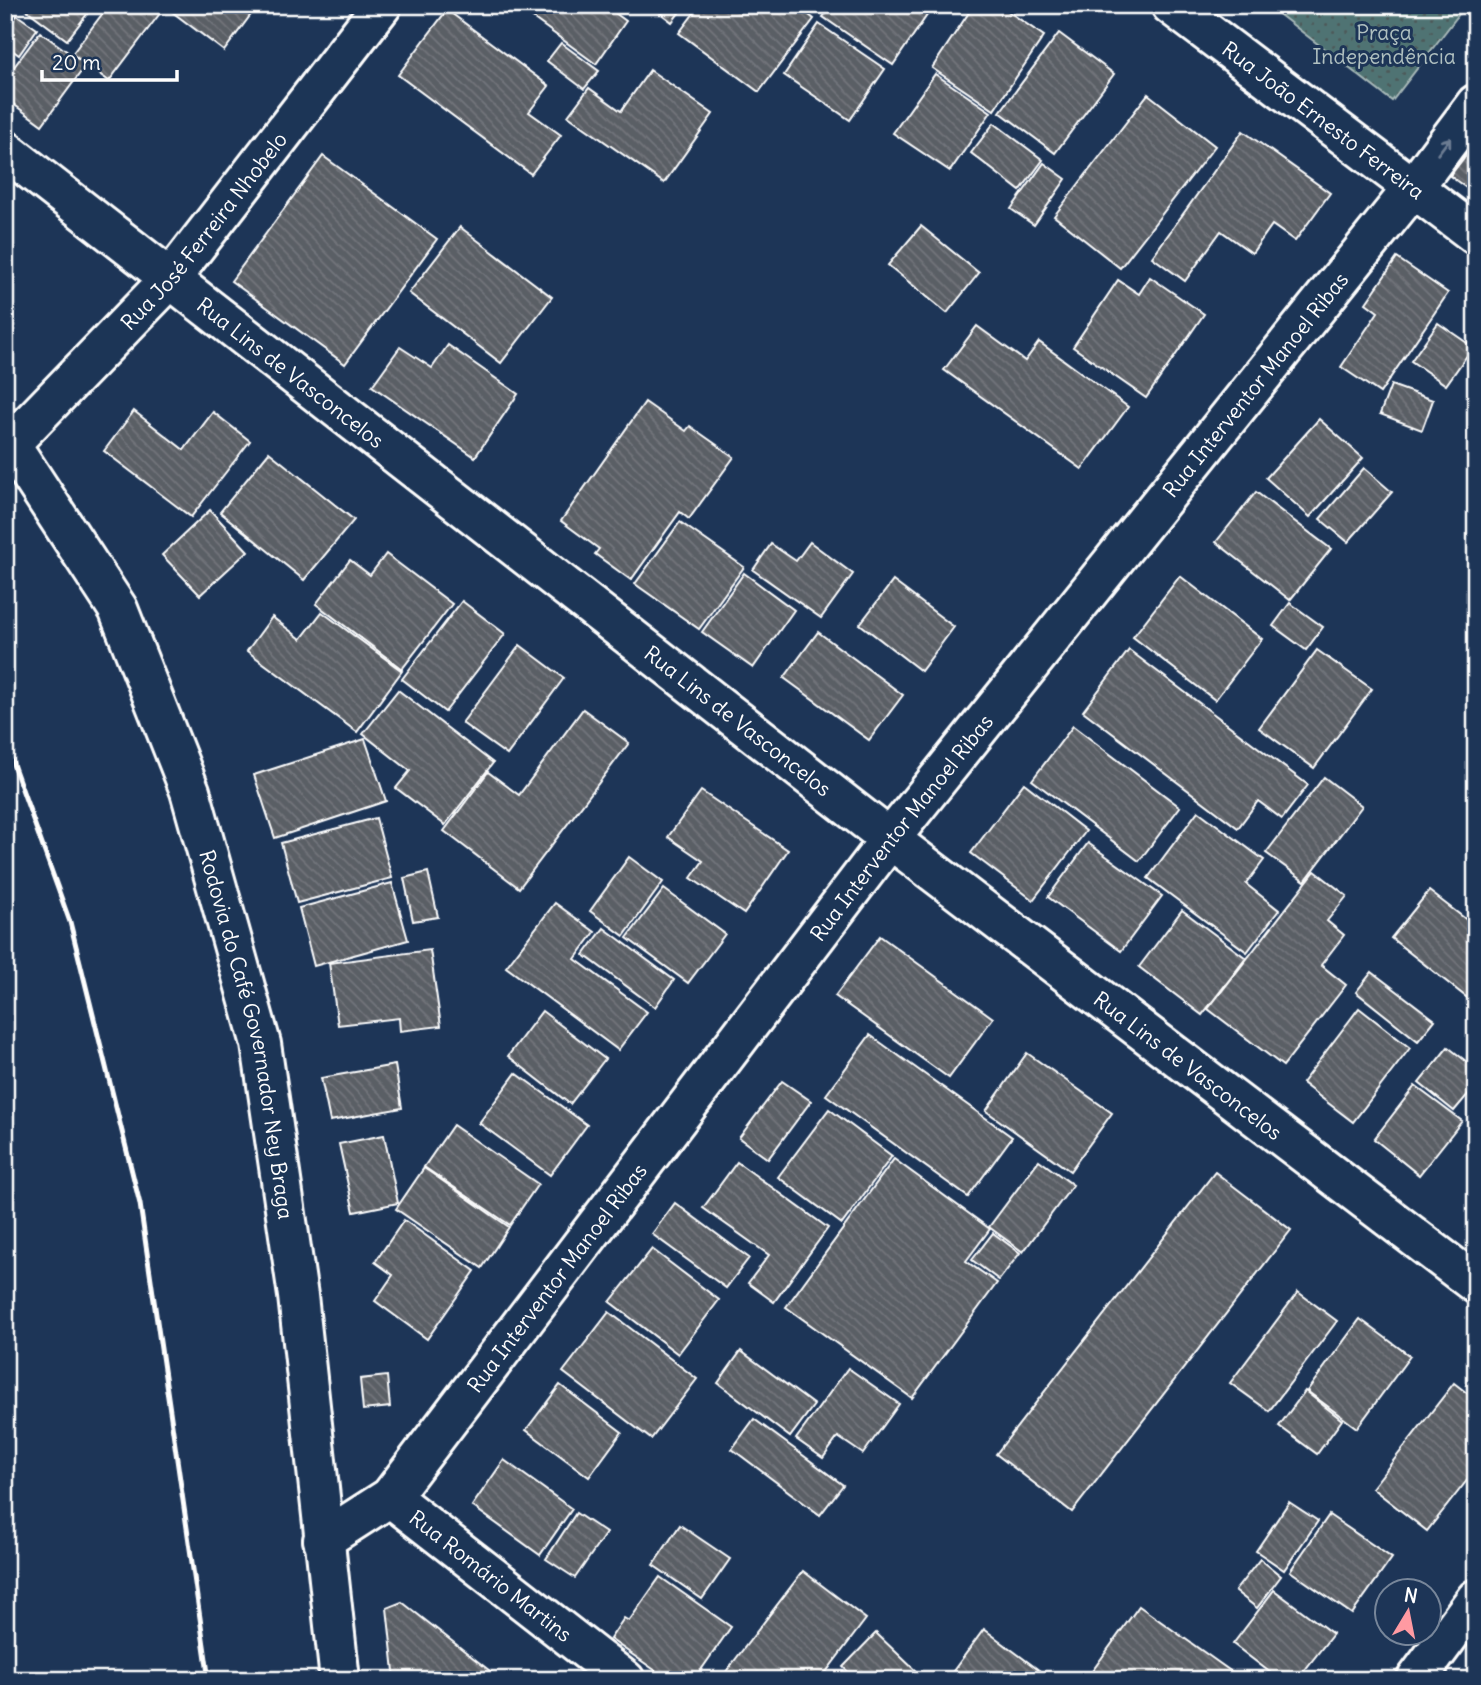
<svg xmlns="http://www.w3.org/2000/svg" width="1481" height="1685" font-family="Delius,sans-serif">
	<style>
		.green { fill: url(#green-dots); stroke: #a8b9b9; stroke-width: 2 }
		.building { fill: url(#building-back-hatch); stroke: #fff; stroke-width: 2 }
		.lines { fill: none; stroke-linecap: round; stroke-linejoin: round }
		.street-casing { stroke: #fff; stroke-width: 44 }
		.secondary-casing { stroke: #fff; stroke-width: 44 }
		.primary-casing { stroke: #fff; stroke-width: 44 }
		.street { stroke: #1d3557; stroke-width: 38 }
		.secondary { stroke: #1d3557; stroke-width: 38 }
		.primary { stroke: #1d3557; stroke-width: 38 }
		.rail { stroke: #fff; stroke-width: 5 }
		.oneway { stroke: #6c7c92 }
		.labels { text-anchor: middle; dominant-baseline: central; stroke-width: 6; stroke-linejoin: round; paint-order: stroke }
		.park-label { font-size: 21px; fill: #b0c0c0; stroke: #1d3557 }
		.street-label { font-size: 21px; fill: #fff; stroke: #1d3557 }
	</style>
	<defs>
		<pattern id="green-dots" width="8" height="8" patternUnits="userSpaceOnUse" patternTransform="scale(1.75)"><rect width="8" height="8" fill="#507373"/><path d="M2 2h.1M6 6h.1" fill="none" stroke="#4d5a5a" stroke-width="1.8" stroke-linecap="round"/></pattern>
		<pattern id="building-back-hatch" width="6" height="6" patternUnits="userSpaceOnUse" patternTransform="scale(1.75)"><rect width="6" height="6" fill="#5a5e65"/><path d="M-1 5l2 2M0 0l6 6M5-1l2 2" fill="none" stroke="#73767c"/></pattern>
	</defs>
	<rect width="100%" height="100%" fill="#1d3557"/>
	<filter id="ink" filterUnits="userSpaceOnUse"><feTurbulence type="fractalNoise" baseFrequency=".0143" numOctaves="2"/><feDisplacementMap in="SourceGraphic" scale="14" xChannelSelector="R" yChannelSelector="G"/><feConvolveMatrix kernelMatrix="1 2 1 2 8 2 1 2 1" color-interpolation-filters="sRGB"/></filter>
	<g filter="url(#ink)">
		<polygon class="green" points="1267,5 1466,5 1392,101"/>
		<g class="building">
			<polygon points="20,5 94,5 67,40"/>
			<polygon points="109,5 164,8 109,81 72,54"/>
			<polygon points="163,5 258,5 224,51"/>
			<polygon points="515,5 604,5 626,21 596,64"/>
			<polygon points="650,5 685,5 672,22"/>
			<polygon points="700,5 796,5 814,19 759,92 679,33"/>
			<polygon points="832,5 934,5 893,65 823,17"/>
			<polygon points="974,5 999,5 1044,36 994,110 932,68"/>
			<polygon points="447,10 549,86 529,112 561,135 531,174 398,75"/>
			<polygon points="17,15 37,29 19,55 5,45 5,32"/>
			<polygon points="819,24 885,69 850,120 784,75"/>
			<polygon points="40,32 86,65 42,125 5,98 5,79"/>
			<polygon points="1059,33 1114,74 1055,153 1000,112"/>
			<polygon points="561,43 599,71 584,89 547,61"/>
			<polygon points="650,70 713,114 664,183 568,116 589,88 621,111"/>
			<polygon points="935,74 991,112 950,171 893,133"/>
			<polygon points="1148,94 1215,146 1120,268 1054,216"/>
			<polygon points="994,123 1043,160 1020,191 971,153"/>
			<polygon points="1243,131 1330,193 1295,241 1272,225 1252,253 1221,231 1185,281 1152,257"/>
			<polygon points="1476,142 1476,195 1450,176"/>
			<polygon points="323,156 437,239 345,364 231,281"/>
			<polygon points="1044,163 1066,179 1034,225 1011,209"/>
			<polygon points="921,226 979,273 947,313 888,265"/>
			<polygon points="460,227 552,297 501,363 409,293"/>
			<polygon points="1397,258 1448,293 1380,393 1341,367 1378,312 1366,303"/>
			<polygon points="1150,277 1204,314 1146,398 1073,347 1118,280 1139,294"/>
			<polygon points="1438,323 1473,347 1446,385 1411,361"/>
			<polygon points="977,326 1025,361 1039,342 1128,407 1082,469 944,370"/>
			<polygon points="448,345 518,394 475,457 372,386 400,347 432,368"/>
			<polygon points="1391,385 1433,400 1422,430 1380,414"/>
			<polygon points="645,402 686,431 690,426 734,457 689,519 680,512 631,580 595,554 599,549 561,521"/>
			<polygon points="134,411 184,450 213,412 250,441 191,517 104,451"/>
			<polygon points="1319,419 1363,458 1310,517 1266,478"/>
			<polygon points="269,452 354,520 304,580 220,512"/>
			<polygon points="1364,468 1392,492 1348,542 1320,519"/>
			<polygon points="1256,492 1331,549 1290,600 1216,542"/>
			<polygon points="210,510 248,551 200,595 162,555"/>
			<polygon points="680,522 744,567 699,629 635,584"/>
			<polygon points="810,542 853,574 821,618 753,570 771,544 796,561"/>
			<polygon points="386,554 452,604 402,669 316,604 350,560 370,575"/>
			<polygon points="744,573 794,610 753,668 702,632"/>
			<polygon points="1180,576 1262,639 1215,700 1133,637"/>
			<polygon points="893,581 954,627 921,671 860,624"/>
			<polygon points="462,601 505,634 445,712 402,679"/>
			<polygon points="1290,603 1323,627 1306,650 1273,626"/>
			<polygon points="322,612 402,671 357,732 247,651 272,617 301,639"/>
			<polygon points="818,632 903,695 869,740 784,678"/>
			<polygon points="520,645 564,678 507,755 462,723"/>
			<polygon points="1129,650 1308,785 1282,819 1258,801 1238,828 1083,711"/>
			<polygon points="1317,650 1372,689 1314,768 1259,728"/>
			<polygon points="398,690 493,763 445,825 396,788 410,771 363,734"/>
			<polygon points="583,709 629,743 519,888 444,831 488,772 519,795"/>
			<polygon points="1073,726 1180,807 1139,861 1032,780"/>
			<polygon points="365,739 386,801 275,838 254,775"/>
			<polygon points="1324,777 1362,806 1305,881 1266,853"/>
			<polygon points="1024,783 1086,831 1033,900 971,853"/>
			<polygon points="701,791 788,850 744,914 691,878 703,861 668,837"/>
			<polygon points="1198,811 1264,860 1246,884 1279,910 1247,952 1148,878"/>
			<polygon points="376,818 392,878 297,903 281,843"/>
			<polygon points="1088,843 1162,896 1121,951 1048,897"/>
			<polygon points="629,857 663,882 624,936 590,911"/>
			<polygon points="1315,871 1347,896 1327,921 1344,935 1321,965 1346,985 1283,1066 1208,1009"/>
			<polygon points="428,872 438,917 413,921 404,878"/>
			<polygon points="392,883 408,940 314,966 299,908"/>
			<polygon points="664,889 725,934 688,983 627,938"/>
			<polygon points="1429,891 1476,927 1476,993 1470,1000 1391,938"/>
			<polygon points="555,903 595,932 575,959 647,1012 618,1050 506,967"/>
			<polygon points="1182,910 1246,958 1202,1015 1139,967"/>
			<polygon points="604,928 674,980 655,1007 584,955"/>
			<polygon points="880,936 993,1018 949,1078 835,996"/>
			<polygon points="430,950 441,1026 400,1031 399,1018 338,1025 329,963"/>
			<polygon points="1372,972 1435,1020 1418,1041 1356,992"/>
			<polygon points="1359,1008 1410,1048 1353,1122 1302,1083"/>
			<polygon points="542,1011 605,1059 570,1104 508,1056"/>
			<polygon points="870,1035 1012,1137 968,1197 826,1095"/>
			<polygon points="1448,1047 1476,1069 1476,1085 1454,1111 1419,1083"/>
			<polygon points="1027,1053 1112,1113 1070,1171 986,1111"/>
			<polygon points="395,1065 402,1108 330,1121 321,1078"/>
			<polygon points="516,1073 587,1125 550,1175 479,1123"/>
			<polygon points="782,1081 811,1101 768,1159 739,1138"/>
			<polygon points="1415,1086 1462,1121 1419,1175 1374,1139"/>
			<polygon points="829,1109 892,1156 842,1224 778,1177"/>
			<polygon points="453,1125 538,1184 510,1225 424,1167"/>
			<polygon points="384,1135 398,1203 354,1212 339,1144"/>
			<polygon points="894,1159 990,1229 966,1261 997,1283 912,1398 786,1307"/>
			<polygon points="1039,1160 1073,1185 1023,1252 989,1227"/>
			<polygon points="737,1162 828,1228 774,1302 748,1283 769,1255 703,1208"/>
			<polygon points="424,1168 509,1227 482,1268 396,1209"/>
			<polygon points="1215,1172 1291,1230 1072,1512 996,1454"/>
			<polygon points="675,1203 749,1258 726,1288 652,1234"/>
			<polygon points="404,1220 475,1271 427,1339 375,1301 393,1275 375,1262"/>
			<polygon points="993,1233 1020,1253 999,1280 972,1260"/>
			<polygon points="652,1249 719,1300 678,1354 610,1302"/>
			<polygon points="1298,1292 1337,1321 1269,1411 1230,1383"/>
			<polygon points="609,1312 697,1379 651,1439 563,1372"/>
			<polygon points="1360,1319 1410,1356 1357,1428 1307,1391"/>
			<polygon points="741,1351 814,1405 790,1437 718,1383"/>
			<polygon points="848,1368 899,1404 863,1454 838,1437 823,1458 796,1439"/>
			<polygon points="387,1376 390,1407 363,1410 360,1379"/>
			<polygon points="1454,1383 1476,1400 1476,1469 1427,1531 1372,1488"/>
			<polygon points="560,1385 622,1432 589,1477 526,1430"/>
			<polygon points="1305,1391 1342,1420 1317,1454 1279,1426"/>
			<polygon points="754,1419 843,1485 820,1515 732,1449"/>
			<polygon points="504,1460 572,1509 540,1555 472,1506"/>
			<polygon points="1289,1502 1318,1521 1284,1570 1256,1551"/>
			<polygon points="576,1513 606,1533 575,1578 546,1559"/>
			<polygon points="1329,1515 1392,1558 1352,1614 1290,1571"/>
			<polygon points="680,1525 730,1559 702,1599 653,1565"/>
			<polygon points="1260,1559 1281,1576 1257,1608 1235,1591"/>
			<polygon points="803,1571 866,1619 820,1680 734,1680 725,1673"/>
			<polygon points="660,1577 731,1627 694,1680 669,1680 610,1639 624,1618 629,1621"/>
			<polygon points="1274,1590 1333,1634 1297,1680 1280,1680 1233,1644"/>
			<polygon points="402,1602 490,1671 500,1680 395,1680 387,1608"/>
			<polygon points="1139,1606 1243,1680 1092,1680 1088,1677"/>
			<polygon points="984,1629 1052,1680 948,1678"/>
			<polygon points="876,1633 920,1675 915,1680 857,1680 843,1667"/>
		</g>
		<g class="lines">
			<defs>
				<g id="street">
					<path id="s1" d="M5 150 890 839 1476 1284"/>
					<path id="s2" d="M11 443 171 278 382 5"/>
					<path id="s3" d="M390 1497 625 1680"/>
					<path id="s4" d="M323 1540 390 1497 890 839 1413 188 1476 104"/>
				</g>
				<g id="secondary">
					<path id="s5" d="M1171 5 1476 235"/>
					<polyline points="1416,1680 1476,1599"/>
				</g>
				<g id="primary">
					<path id="s6" d="M5 436 118 609 190 791 261 1044 298 1296 340 1680"/>
				</g>
			</defs>
			<use href="#street" class="street-casing"/>
			<use href="#secondary" class="secondary-casing"/>
			<use href="#primary" class="primary-casing"/>
			<use href="#street" class="street"/>
			<use href="#secondary" class="secondary"/>
			<use href="#primary" class="primary"/>
			<polyline class="rail" points="5,742 70,922 140,1204 209,1680"/>
		</g>
		<defs><path id="oneway-shaft" d="M-6 0H5M1.5-3L5.5 0L1.5 3" fill="none" stroke-width="1.6" stroke-linecap="round" stroke-linejoin="round" transform="scale(1.75)"/></defs>
		<use class="oneway" href="#oneway-shaft" transform="translate(1444 146) rotate(-53)"/>
	</g>
	<g class="labels">
		<g class="park-label">
			<text x="1384" y="32">Praça<tspan x="1384" dy="24">Independência</tspan></text>
		</g>
		<g class="street-label">
			<text stroke="none"><textPath href="#s5" startOffset="191">Rua João Ernesto Ferreira</textPath></text>
			<text stroke="none"><textPath href="#s2" startOffset="287">Rua José Ferreira Nhobelo</textPath></text>
			<text stroke="none"><textPath href="#s1" startOffset="362">Rua Lins de Vasconcelos</textPath></text>
			<text stroke="none"><textPath href="#s4" startOffset="1489">Rua Interventor Manoel Ribas</textPath></text>
			<text stroke="none"><textPath href="#s1" startOffset="929">Rua Lins de Vasconcelos</textPath></text>
			<text stroke="none"><textPath href="#s4" startOffset="922">Rua Interventor Manoel Ribas</textPath></text>
			<text stroke="none"><textPath href="#s6" startOffset="653">Rodovia do Café Governador Ney Braga</textPath></text>
			<text stroke="none"><textPath href="#s1" startOffset="1496">Rua Lins de Vasconcelos</textPath></text>
			<text stroke="none"><textPath href="#s4" startOffset="355">Rua Interventor Manoel Ribas</textPath></text>
			<text stroke="none"><textPath href="#s3" startOffset="128">Rua Romário Martins</textPath></text>
		</g>
	</g>
	<rect width="1481" height="1685" fill="none" stroke="#1d3557" stroke-width="28"/>
	<rect x="14" y="14" width="1453" height="1657" fill="none" stroke="#fff" stroke-width="2.5" filter="url(#ink)"/>
	<g transform="translate(1408 1612) rotate(10)"><circle r="33" fill="#1d3557" stroke="#77869a" stroke-width="2"/>
	<path d="M0-5L12 26L0 18L-12 26Z" fill="#ff9aa2"/>
	<text y="-10" font-size="19" font-weight="bold" text-anchor="middle" fill="#ffffff">N</text>
	</g>
	<path d="M42 70v10h135v-10" fill="none" stroke="#ffffff" stroke-width="3.5"/>
	<text x="52" y="70" font-size="21" fill="#ffffff" stroke="#1d3557" stroke-width="5" paint-order="stroke">20 m</text>
</svg>
